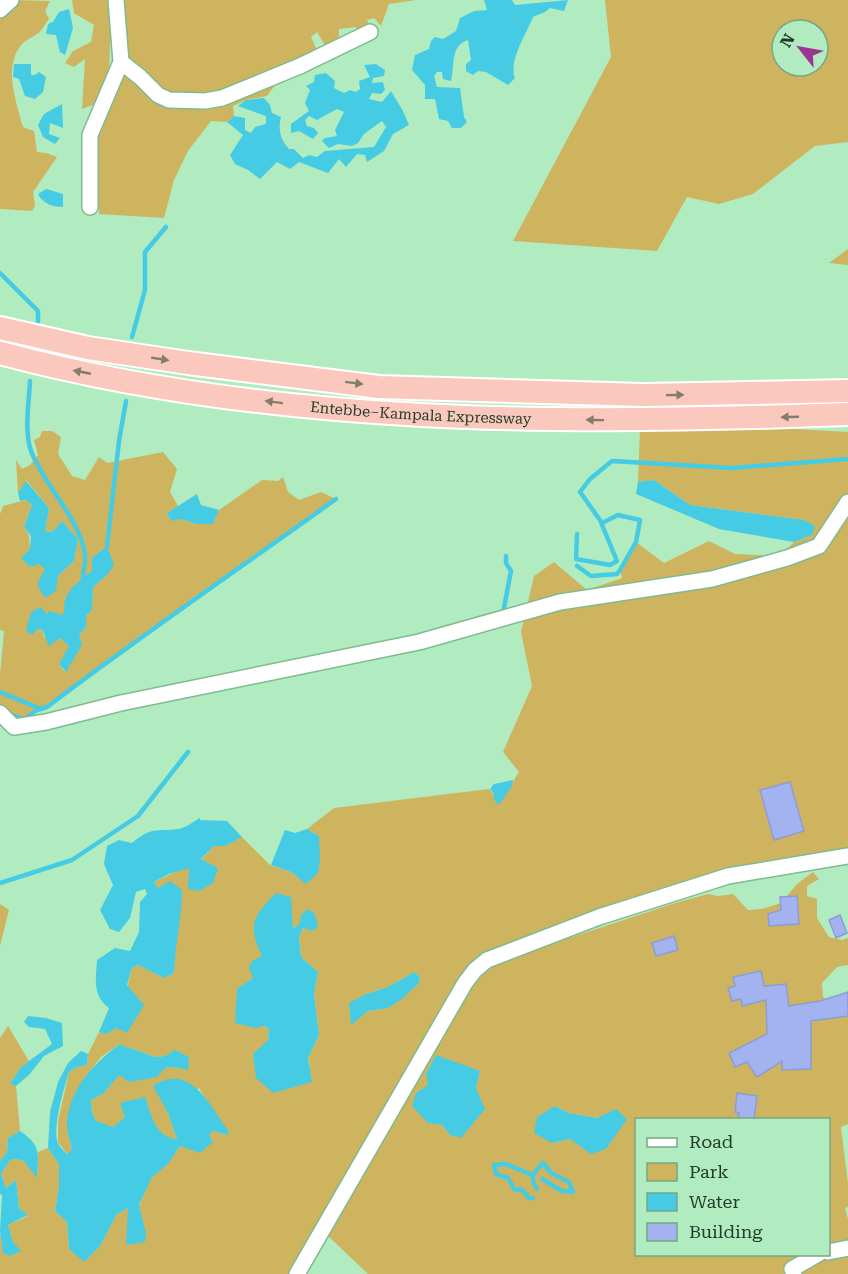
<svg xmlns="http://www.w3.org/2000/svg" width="848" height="1274" font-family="'Roboto Serif',serif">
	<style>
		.green { fill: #cfb45f; fill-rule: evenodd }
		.water { fill: #45cbe3 }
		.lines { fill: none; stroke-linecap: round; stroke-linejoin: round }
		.stream { stroke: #45cbe3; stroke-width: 4.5 }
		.building { fill: #a3b3ef; stroke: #8c9cd6; stroke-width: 1.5 }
		.minor-casing { stroke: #7fba90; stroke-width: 18 }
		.highway-casing { stroke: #fff; stroke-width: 26 }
		.minor { stroke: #fff; stroke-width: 15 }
		.highway { stroke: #fac8bd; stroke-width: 22 }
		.oneway { fill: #847c6d }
		.labels { text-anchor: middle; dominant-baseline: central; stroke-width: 4.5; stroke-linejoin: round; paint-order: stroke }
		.street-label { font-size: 15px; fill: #243d2b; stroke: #b0ecc0 }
	</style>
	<rect width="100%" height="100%" fill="#b0ecc0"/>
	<g class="green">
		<path d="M13 0 50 1 45 11 49 19C45 24 42 31 37 34 30 39 24 40 19 48 4 70 17 104 23 127L34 131 37 152 46 153 57 157 33 192 35 206 32 211 0 209V10Z"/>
		<polygon points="72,0 118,0 110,44 109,78 100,102 82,109 85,59 74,67 65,63 73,51 91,42 94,25 74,13"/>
		<polygon points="122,0 416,0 389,4 381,26 374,18 367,20 373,32 361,32 355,27 339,29 339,47 326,47 317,32 311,37 319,54 306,72 288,68 267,96 246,100 233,106 234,116 227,122 211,121 188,151 174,180 164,218 99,214 94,133 127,61"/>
		<path d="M605 0H848V142L815 146 753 194 719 204 687 197 657 251 513 241 611 57ZM782 30H818V66H782Z"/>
		<polygon points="848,249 848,265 829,263"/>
		<path d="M761 427 848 432V855L606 913 476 957 462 974 353 1167 465 992 491 967 530 951 672 904 708 894 718 896 733 894 748 910 762 909 781 903 797 884 813 872 819 879 807 886V896L817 899V918L829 937 842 940 848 938V965L837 967 822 983 823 997 841 1012 848 1003V1124L841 1127 848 1183V1207L845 1208 848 1219V1274H368L326 1234 293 1274H0V1231L3 1253 20 1251 13 1242 8 1225 28 1216 19 1208 16 1180 6 1188 1 1174 11 1159 24 1160 37 1177 38 1152 48 1148 59 1164V1186L55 1211 67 1222 69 1249 84 1261 100 1246 117 1214 128 1208 140 1213 139 1206 152 1176 168 1164 180 1146 209 1135 213 1131 227 1135 199 1088 168 1113 177 1139H170L157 1130 125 1117 112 1128 96 1121 92 1112 91 1100 104 1093 119 1074 173 1067 188 1070 176 1050C159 1061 155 1057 139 1051 132 1048 126 1048 120 1044L101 1057 83 1080 67 1122 72 1149 67 1154 58 1142V1121L69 1072 77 1067 87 1065 88 1054 99 1032 106 1034 117 1028 132 968 138 965 164 978 174 973 175 943 158 889 154 882 201 860 214 846H225L242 837 270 865 291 872 306 883 319 836 307 829 334 808 489 789 494 795V800L499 804 519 772 503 752 532 686 521 632 534 576 554 562 587 590 622 578 620 570 636 542 664 563 709 541 735 554 780 556 794 542 812 535 804 520 690 505 654 480 638 482 640 429ZM300 923 303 928 299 937 301 957 318 972 314 994 319 1035 308 1058 310 1065 268 1040 269 1029 264 1026 237 989 253 978 262 956ZM414 972 420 977 419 983 388 1008 368 1011 351 1024 366 994 388 987ZM460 1065 480 1071 476 1088 450 1135 442 1125 428 1123 422 1115 416 1093ZM555 1106 569 1113 597 1118 570 1139 552 1143ZM636 1120H828V1254H636V1188L635 1186Z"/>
		<path d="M42 431H52L61 437 58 454 72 476 85 480 99 457 107 463 163 452 177 469 170 492 178 506 167 513 171 520 181 519 196 524H213L219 510 262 480 278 481 283 477 288 492 299 500 321 492 336 499C240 568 142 635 47 707L36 710 24 719 0 711V675L4 631 0 630V514L3 506 26 500 32 505 24 527C33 539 27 538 31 549 34 563 47 569 58 576L74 561 78 539 62 521 52 532 45 531 49 508 27 481 18 493 16 460 22 469 30 465 38 455 34 440 40 437ZM107 546V575L93 587 92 610 86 616V627L79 635 65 672 59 664 70 646 60 638 44 637 42 629 36 630 62 616 65 610V599L74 586 92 571V558Z"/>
		<polygon points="0,904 9,910 0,946"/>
		<polygon points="8,1026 29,1061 21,1067 10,1084 16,1086 20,1131 8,1138 7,1152 0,1161 0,1038"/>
	</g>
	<g class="water">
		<path d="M484 0H512L515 5 568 0 564 11 550 8 545 12 533 17C527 33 508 61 515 78L508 85 486 72 478 71 473 75 466 71V64L471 60 468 40C450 46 455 64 451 81L443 79 442 72H437L434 76 437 87 460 88 464 117 467 122 461 128H452L448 121 439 119 435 99H425V85L412 70 415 55 429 49 431 41 435 37 443 39 456 31 460 18 474 11 487 10Z"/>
		<polygon points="69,9 73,28 65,55 60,52 56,35 46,34 48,24 53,22 59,12"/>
		<polygon points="14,64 31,64 31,75 35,75 39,72 46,77 43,92 35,99 25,96 19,79 13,77"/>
		<path d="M376 64 385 70 384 76 373 78 372 83 383 82 385 90 381 94 372 93 369 99 382 102 391 91 403 111 409 125 393 134 384 151 367 162 365 155 357 154 346 167 339 159 328 173 299 162 290 169 277 162 260 179 248 170 235 164 230 155 243 135 227 122 234 116 245 118V130L251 133 255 127 266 124V116L238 106 246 100 264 98 270 105 272 113 281 117C278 130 280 139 289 149H294L303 158 309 155 317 157 325 151 374 147 386 127 382 121 364 134 358 143 352 146 338 144 329 148 322 141 325 138 337 136 335 130 344 112 337 109 317 120 309 116 305 120 307 126 314 128 318 133 313 139 299 131 291 133V124L309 111 305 103 310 90 306 86 314 82 315 75 326 73 335 81 334 88 344 93 350 90 356 92 360 89 359 81 370 77 364 65Z"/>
		<polygon points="62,104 63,128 50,123 49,134 60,138 55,144 43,137 38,125 44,114"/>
		<path d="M46 189 63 194V207C53 207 43 204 38 194Z"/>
		<polygon points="654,480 690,505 804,520 815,526 812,535 794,542 719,529 636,494 638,482"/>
		<polygon points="26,481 49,508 45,531 52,532 62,521 78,539 74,561 58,576 56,591 45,598 37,584 45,569 39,564 30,567 21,558 30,549 31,536 24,527 32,505 26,500 20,501 18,493"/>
		<polygon points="197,494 201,505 219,510 213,524 196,524 181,519 171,521 167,513"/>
		<path d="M107 546 114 565 107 575 93 587 92 610 86 616V627L79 635 82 645 66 672 59 664 69 646 60 638 49 646 42 629 36 630 32 635 26 631 31 612 41 607 46 614 50 611 62 615C66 609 63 607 65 601 67 589 83 578 92 571V558Z"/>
		<polygon points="513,780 512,786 499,805 494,800 494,794 490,789 494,784"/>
		<path d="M200 818V820L227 821 242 837 225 846H214L201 859 218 868 213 883 199 891 188 889 189 868 169 874 154 882 158 888 170 881 182 890C182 918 175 945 174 973L164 978 138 965 132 968 127 985 144 1005 127 1033 117 1028 106 1034 99 1032 109 1008C92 996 96 979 97 960L115 948 130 951 139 932 140 902 147 894 145 889 136 892 130 918 119 932 110 929 100 910 113 885 104 864 107 846 119 840 132 843C152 826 155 832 178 829 185 828 193 822 200 818Z"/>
		<polygon points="307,829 319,836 320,858 318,873 306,884 291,872 271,865 285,830 295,833"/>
		<path d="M276 893 291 897 293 929 300 923 301 915 308 909 315 914 318 927 312 931 303 928 299 937 301 957 318 972 314 994 319 1035 308 1058 312 1082 273 1093 256 1078 253 1054 268 1040 269 1029 264 1026 256 1028 235 1023 237 989 253 978 249 968 252 961 262 956C247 924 253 917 276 893Z"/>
		<polygon points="414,972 420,977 419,983 402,999 388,1008 368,1011 351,1025 349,1003 366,994 388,987"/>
		<polygon points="28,1016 46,1018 62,1023 63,1046 44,1056 29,1075 16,1086 10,1084 21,1067 52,1044 45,1029 29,1027 24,1022"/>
		<path d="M120 1044C126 1048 132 1048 139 1051 155 1057 159 1061 175 1050L189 1057 188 1070 173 1067 165 1068 157 1077 129 1082 119 1075 104 1093 91 1100 92 1112 96 1121 113 1127 125 1117 120 1103 145 1097C151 1113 155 1138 177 1139L168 1113 153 1086C191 1061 210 1106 229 1132L227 1135 213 1131 209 1135 213 1142 200 1153 180 1146 168 1164 152 1177 139 1205 146 1233 145 1242 126 1245 128 1208 117 1214 100 1246 84 1262 69 1249 67 1222 55 1211 59 1186V1164L48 1148 50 1112 58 1082 68 1063 81 1051 88 1054 87 1065 77 1067 69 1072C64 1088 52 1128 58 1143 59 1146 64 1151 67 1154L72 1149C70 1140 66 1129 67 1121 70 1088 95 1062 120 1044Z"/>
		<polygon points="436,1055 480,1071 476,1088 485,1109 461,1138 450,1135 442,1125 428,1123 412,1106 416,1093 428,1085 426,1074"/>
		<polygon points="555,1106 569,1113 597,1118 616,1109 627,1119 606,1149 591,1154 570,1139 552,1143 534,1133 537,1117"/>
		<path d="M20 1131C42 1146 38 1153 37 1178L23 1160 11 1159 1 1174 6 1188 16 1180 19 1208 28 1215 8 1225 13 1242 21 1251 10 1256 3 1253 0 1231 2 1195 0 1194V1161L7 1152 8 1138Z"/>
	</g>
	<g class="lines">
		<g class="stream">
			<polyline points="0,273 38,311 38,322"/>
			<polyline points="132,337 145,290 145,252 166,227"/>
			<path d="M30 381C29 402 24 431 31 451 44 486 80 518 85 555 86 562 83 571 83 578"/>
			<polyline points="577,534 576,559 610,565 617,561 600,520 580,492 590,479 612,461 732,468 848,459"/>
			<polyline points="107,546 119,441 126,401"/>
			<polyline points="577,566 591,576 617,574 620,570 636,542 640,520 618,515 602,523"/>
			<polyline points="503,613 511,571 506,563 506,556"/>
			<polyline points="0,692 41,709"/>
			<path d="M8 714 24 719 37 710 47 707C142 635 240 568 336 499"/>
			<polyline points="0,883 72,860 138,816 188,752"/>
			<polyline points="532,1175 506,1164 494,1165 496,1174 508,1178 514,1189 522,1190 529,1198 533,1198"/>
			<path d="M537 1189C528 1175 534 1174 543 1163L551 1173 569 1182 573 1192 562 1191 542 1179"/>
		</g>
	</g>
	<g class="building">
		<polygon points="790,782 804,831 774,840 760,790"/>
		<polygon points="797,896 799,924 769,926 768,914 781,910 780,897"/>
		<polygon points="840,915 847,933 836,938 829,920"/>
		<polygon points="674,936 678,950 656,956 652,943"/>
		<polygon points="761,971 764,986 786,984 789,1006 820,1001 848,992 848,1016 811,1021 811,1069 782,1070 782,1061 757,1077 747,1062 735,1067 729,1053 767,1034 766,1000 742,1006 741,999 732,1001 728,988 735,986 733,977"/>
		<polygon points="737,1093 757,1096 754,1119 738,1119 739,1113 735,1112"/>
	</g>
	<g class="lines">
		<defs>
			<g id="minor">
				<polyline points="0,10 11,0"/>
				<polyline points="121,62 140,77 158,95 169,100 205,101 222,98 300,66 370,32"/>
				<polyline points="90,207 90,135 121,62 116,0"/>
				<polyline points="0,713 14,727 46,722 121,703 419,642 560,602 712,579 787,558 819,546 848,502"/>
				<polyline points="828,1252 848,1248"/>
				<polyline points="297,1274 465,983 475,970 487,960 599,917 728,876 848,856"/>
				<polyline points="794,1274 792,1269 818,1254"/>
			</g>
			<g id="highway">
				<polyline points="0,328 88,348 188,363 379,387 643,395 848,391"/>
				<path id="s1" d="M0 353C273 426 568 425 848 414"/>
			</g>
		</defs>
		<use href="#minor" class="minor-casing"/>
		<use href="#highway" class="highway-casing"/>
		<use href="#minor" class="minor"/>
		<use href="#highway" class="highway"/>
	</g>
	<defs><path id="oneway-solid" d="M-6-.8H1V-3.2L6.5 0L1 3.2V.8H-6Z" transform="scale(1.5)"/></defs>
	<g class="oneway">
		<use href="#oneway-solid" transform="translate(160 359) rotate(9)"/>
		<use href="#oneway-solid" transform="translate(82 372) rotate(-169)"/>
		<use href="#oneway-solid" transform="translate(354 383) rotate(7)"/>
		<use href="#oneway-solid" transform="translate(675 395) rotate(-1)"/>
		<use href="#oneway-solid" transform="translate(274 402) rotate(-173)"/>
		<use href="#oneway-solid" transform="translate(790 417) rotate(178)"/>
		<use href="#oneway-solid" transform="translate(595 420) rotate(-179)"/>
	</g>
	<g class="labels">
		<g class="street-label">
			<text stroke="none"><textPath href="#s1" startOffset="426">Entebbe–Kampala Expressway</textPath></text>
		</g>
	</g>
	<rect x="635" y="1118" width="195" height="138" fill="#b0ecc0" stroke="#78a684" stroke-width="1.5"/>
	<rect x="647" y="1138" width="30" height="9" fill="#ffffff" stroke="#78a684" stroke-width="1.5"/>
	<text x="689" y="1148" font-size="18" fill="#243d2b">Road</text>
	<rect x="647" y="1163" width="30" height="18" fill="#cfb45f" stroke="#78a684" stroke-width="1.5"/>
	<text x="689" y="1178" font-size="18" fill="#243d2b">Park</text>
	<rect x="647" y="1193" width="30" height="18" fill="#45cbe3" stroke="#78a684" stroke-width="1.5"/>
	<text x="689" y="1208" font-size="18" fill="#243d2b">Water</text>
	<rect x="647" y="1223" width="30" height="18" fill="#a3b3ef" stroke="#78a684" stroke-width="1.5"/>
	<text x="689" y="1238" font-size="18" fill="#243d2b">Building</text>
	<g transform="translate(800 48) rotate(301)"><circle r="28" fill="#b0ecc0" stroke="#78a684" stroke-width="1.5"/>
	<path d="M0-4.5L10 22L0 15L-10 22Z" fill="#a03495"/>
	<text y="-9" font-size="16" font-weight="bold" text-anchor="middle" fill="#243d2b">N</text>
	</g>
</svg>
